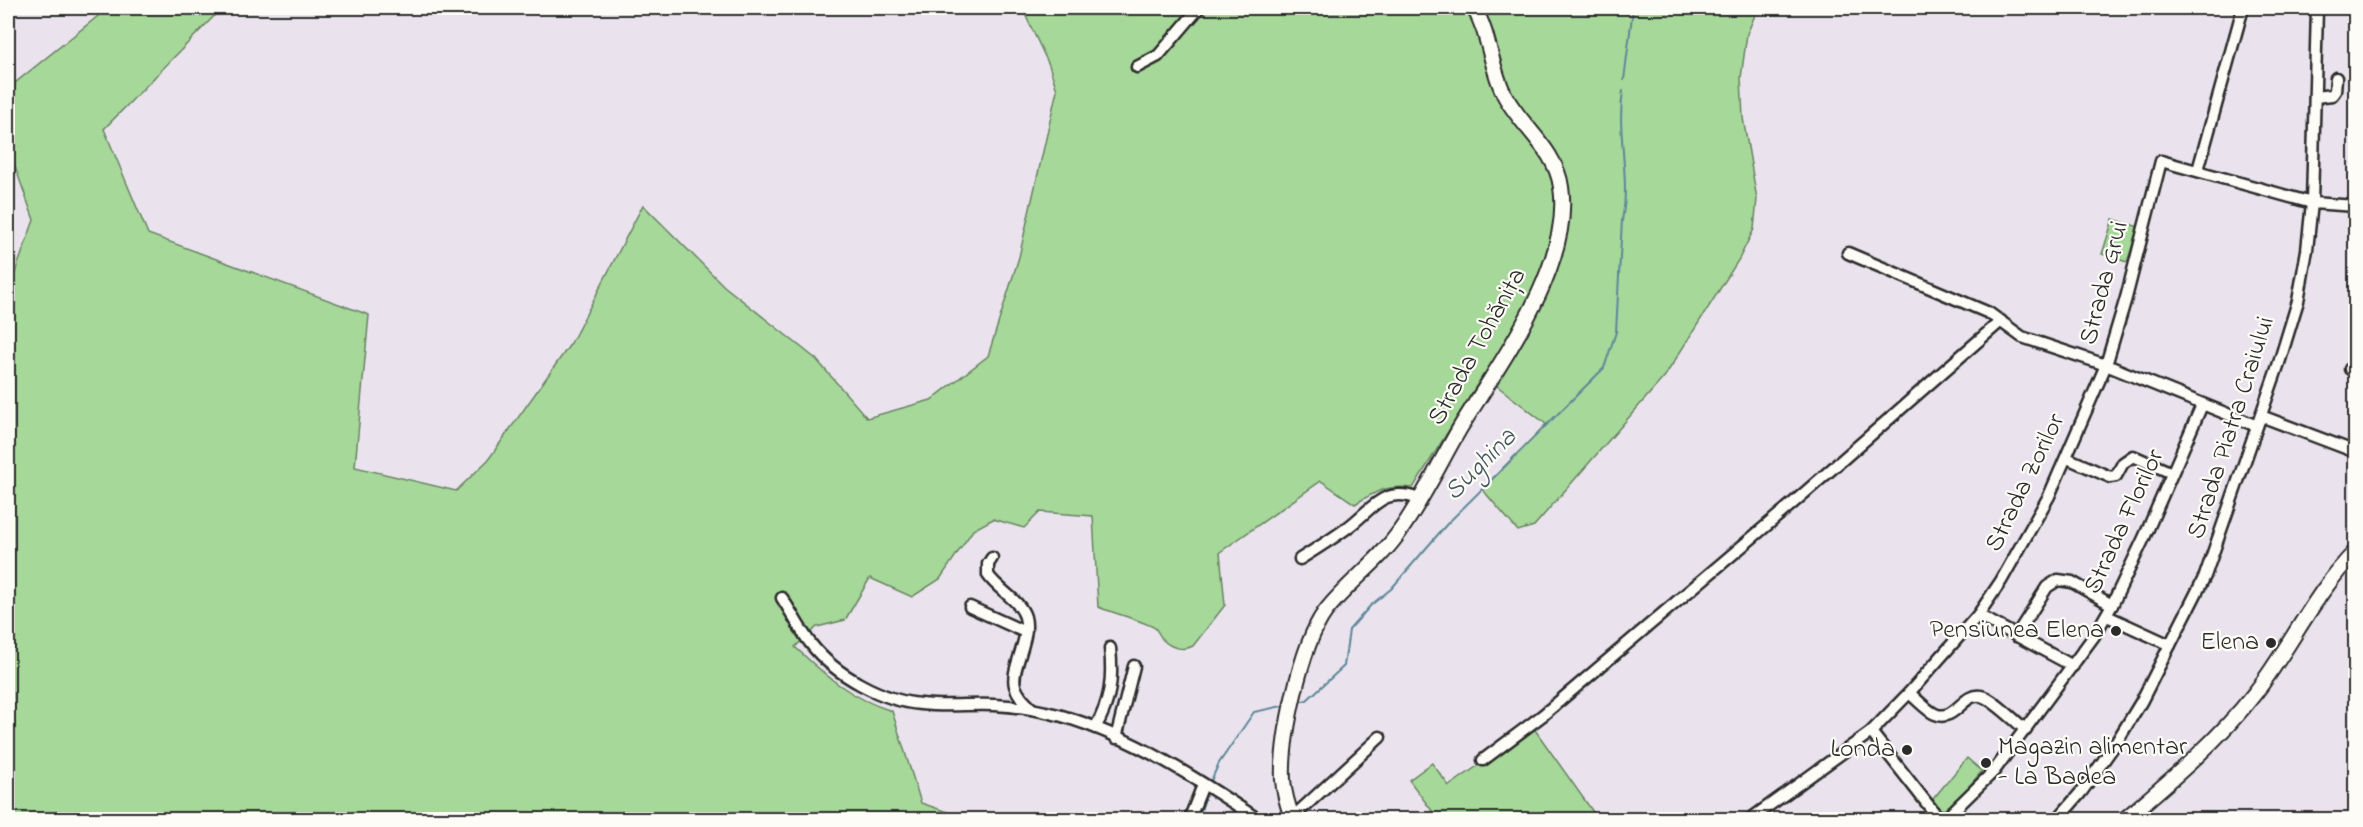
<svg xmlns="http://www.w3.org/2000/svg" width="2363" height="827" font-family="'Indie Flower',sans-serif">
	<style>
		.green { fill: #a6d899; stroke: #688262; stroke-width: 1.5 }
		.lines { fill: none; stroke-linecap: round; stroke-linejoin: round }
		.stream { stroke: #5d8798; stroke-width: 2 }
		.minor-casing { stroke: #2b2b2b; stroke-width: 15 }
		.major-casing { stroke: #2b2b2b; stroke-width: 18 }
		.minor { stroke: #fdfcf7; stroke-width: 10 }
		.major { stroke: #fdfcf7; stroke-width: 14 }
		.poi-dot { fill: #2b2b2b; stroke: #fdfcf7; stroke-width: 2 }
		.labels { text-anchor: middle; dominant-baseline: central; stroke-width: 4.5; stroke-linejoin: round; paint-order: stroke }
		.street-label { font-size: 26px; fill: #2b2b2b; stroke: #fdfcf7 }
		.poi-label { font-size: 26px; fill: #2b2b2b; stroke: #fdfcf7; text-anchor: end }
		.water-label { font-size: 27px; font-style: italic; fill: #445961; stroke: #fdfcf7 }
	</style>
	<rect width="100%" height="100%" fill="#eae3ee"/>
	<filter id="ink" filterUnits="userSpaceOnUse"><feTurbulence type="fractalNoise" baseFrequency=".0167" numOctaves="2"/><feDisplacementMap in="SourceGraphic" scale="12" xChannelSelector="R" yChannelSelector="G"/><feConvolveMatrix kernelMatrix="1 2 1 2 8 2 1 2 1" color-interpolation-filters="sRGB"/></filter>
	<g filter="url(#ink)">
		<g class="green">
			<path d="M108 8H222L104 129 148 234 369 315 355 467 456 491 488 460 571 343 643 205 724 286 816 359 867 418 931 400 988 356 1019 257 1057 90 1049 65 1022 8H1758L1747 34 1741 78 1743 118 1757 199 1754 229 1739 259 1665 376 1534 526 1518 531 1482 489 1546 424 1483 375 1413 488C1387 485 1376 491 1355 504L1321 481 1220 552 1225 605 1193 646C1183 651 1171 648 1163 640 1160 637 1158 631 1155 628 1149 623 1108 611 1098 607L1093 516 1040 512 1024 528 993 519 973 530 940 579 912 597 870 578 845 620 817 627 795 647C826 676 850 698 892 711L921 803 968 819H8V292L34 220 9 150 15 83Z"/>
			<polygon points="2113,219 2139,227 2127,262 2102,254"/>
			<polygon points="1533,727 1598,819 1438,819 1409,780 1432,763 1449,786"/>
			<path d="M1967 758 1982 771 1951 808C1942 812 1935 808 1933 799Z"/>
		</g>
		<g class="lines">
			<g class="stream">
				<polyline points="1624,80 1633,8"/>
				<path d="M1298 702 1307 700 1344 666 1349 630 1371 605 1391 589 1447 524 1604 368 1616 332 1622 220C1631 177 1616 134 1623 91"/>
				<polyline points="1210,783 1219,763 1254,712 1287,705"/>
				<polyline points="1198,820 1207,792"/>
			</g>
			<defs>
				<g id="minor">
					<polyline points="1137,67 1158,56 1199,8"/>
					<polyline points="2315,97 2332,95 2335,91 2336,78"/>
					<polyline points="2198,170 2243,8"/>
					<polyline points="1848,253 1989,313 2022,337 2106,365 2257,426"/>
					<polyline points="2350,369 2356,368"/>
					<polyline points="2261,416 2356,452"/>
					<polyline points="2067,458 2110,477 2116,476 2123,463 2133,456 2172,473"/>
					<path d="M992 558 988 564V575C998 590 1020 600 1025 617 1031 639 1010 669 1015 686 1018 696 1025 702 1032 709"/>
					<path d="M1300 559C1316 549 1332 539 1347 528 1373 509 1383 485 1419 499"/>
					<path d="M782 598C792 613 800 630 811 644 835 675 883 701 921 704 945 707 970 704 994 705 1017 706 1040 710 1062 716 1133 737 1198 779 1259 820"/>
					<polyline points="970,607 1025,632"/>
					<polyline points="1978,615 2073,666"/>
					<polyline points="2107,616 2170,645"/>
					<polyline points="2016,636 2047,587 2058,580 2072,582 2112,605"/>
					<path d="M1909 693C1917 699 1926 710 1935 714 1955 723 1963 692 1981 696 1992 698 2016 722 2026 730"/>
					<path d="M1095 728C1111 701 1113 678 1110 648"/>
					<polyline points="1871,732 1940,820"/>
					<polyline points="1116,738 1134,666"/>
					<polyline points="1483,760 1543,715 1793,503 2001,321"/>
					<polyline points="1292,818 1380,737"/>
					<polyline points="1189,820 1203,785"/>
					<polyline points="1749,820 1871,732 1909,693 1978,615 2001,581 2049,496 2106,365 2126,298 2161,161 2312,203 2356,206"/>
					<polyline points="1944,820 1994,771 2094,636 2112,605 2144,538 2202,405"/>
					<polyline points="2057,820 2082,791 2116,743 2141,702 2205,576 2279,363 2298,301 2307,250 2312,203 2317,8"/>
				</g>
				<g id="major">
					<path d="M1293 820C1288 807 1284 793 1283 780 1281 739 1301 645 1325 612 1347 583 1379 562 1400 531 1423 499 1440 462 1460 428 1499 364 1573 265 1561 187 1556 149 1520 126 1504 94 1490 66 1490 35 1474 8"/>
					<path d="M2124 820C2170 781 2218 741 2255 693 2290 648 2315 592 2356 551"/>
				</g>
			</defs>
			<use href="#minor" class="minor-casing"/>
			<use href="#major" class="major-casing"/>
			<use href="#minor" class="minor"/>
			<use href="#major" class="major"/>
		</g>
	</g>
	<g class="poi-dot">
		<circle cx="2116" cy="631" r="6"/>
		<circle cx="2271" cy="643" r="6"/>
		<circle cx="1907" cy="750" r="6"/>
		<circle cx="1986" cy="763" r="6"/>
	</g>
	<g class="labels">
		<g class="street-label">
			<text transform="translate(2105 283) rotate(-75)">Strada Grui</text>
			<text transform="translate(1478 347) rotate(-61)">Strada Tohănița</text>
			<text transform="translate(2232 428) rotate(-72)">Strada Piatra Craiului</text>
			<text transform="translate(2026 483) rotate(-64)">Strada Zorilor</text>
			<text transform="translate(2125 522) rotate(-65)">Strada Florilor</text>
		</g>
		<g class="poi-label">
			<text x="2104" y="631">Pensiunea Elena</text>
			<text x="2259" y="643">Elena</text>
			<text x="1998" y="748" text-anchor="start">Magazin alimentar<tspan x="1998" dy="30">- La Badea</tspan></text>
			<text x="1895" y="750">Londa</text>
		</g>
		<g class="water-label">
			<text transform="translate(1481 465) rotate(-45)">Sughina</text>
		</g>
	</g>
	<rect width="2363" height="827" fill="none" stroke="#fdfcf7" stroke-width="30"/>
	<rect x="15" y="15" width="2333" height="797" fill="none" stroke="#2b2b2b" stroke-width="2" filter="url(#ink)"/>
</svg>
